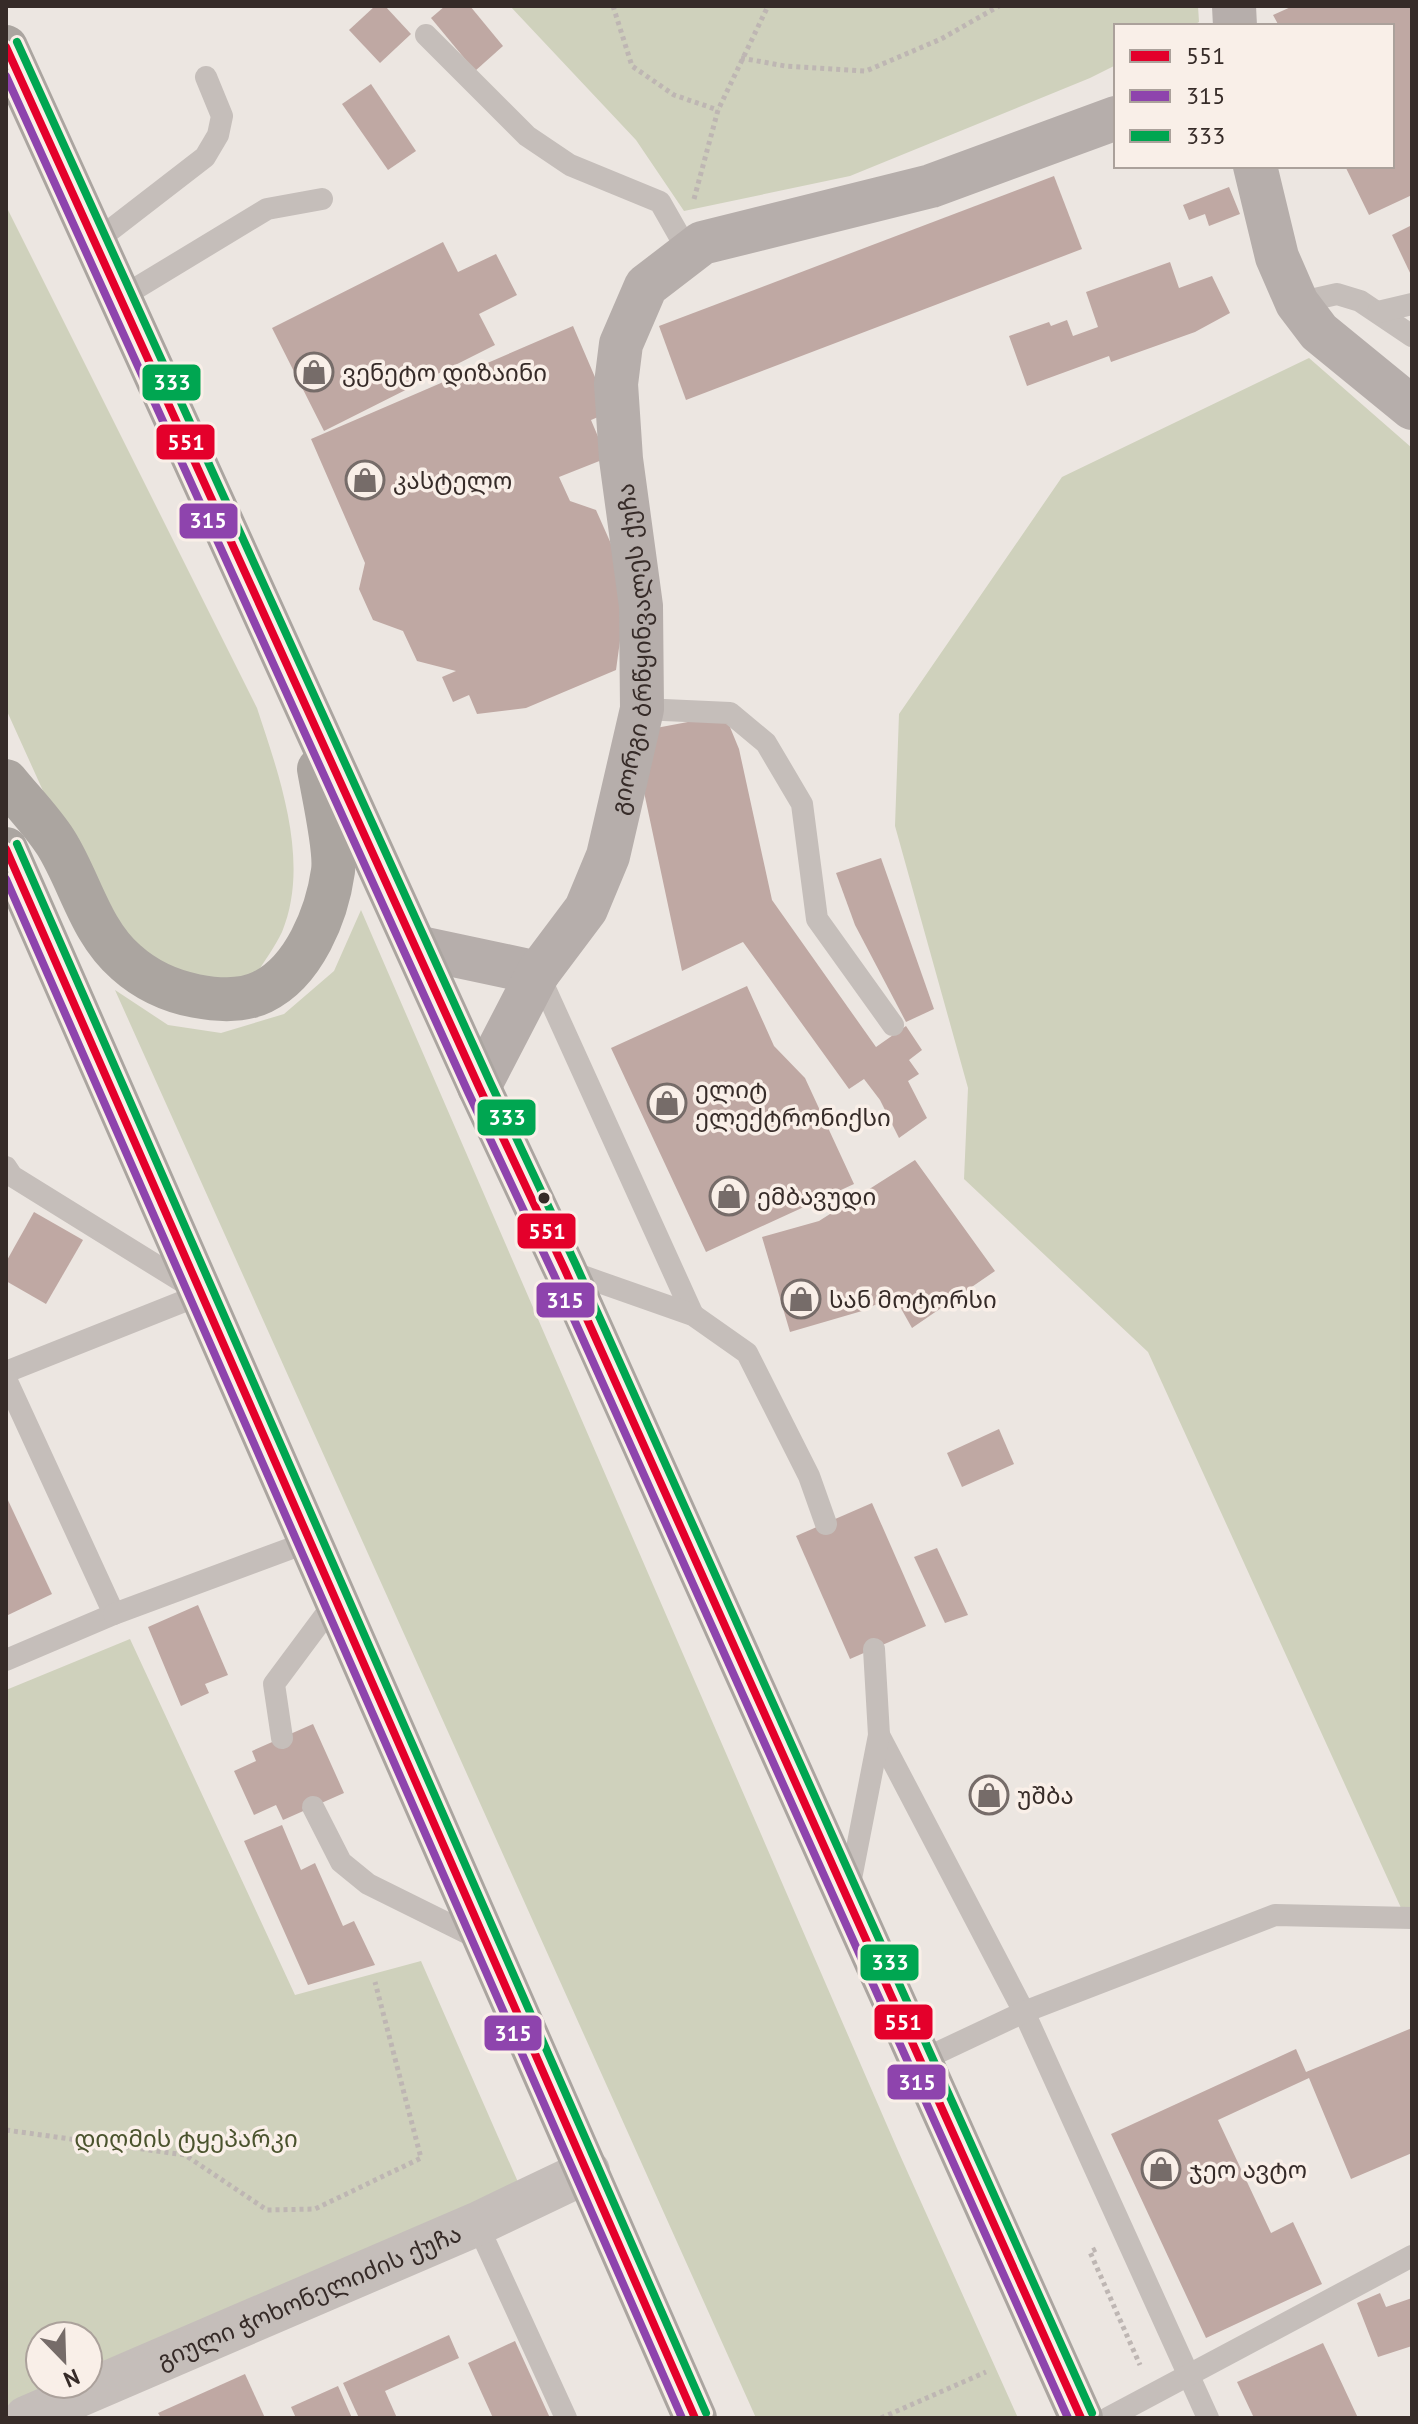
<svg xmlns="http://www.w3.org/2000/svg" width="1418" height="2424" font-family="'PT Sans','Noto Sans Georgian',sans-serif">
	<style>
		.green { fill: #cfd1bc }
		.building { fill: #bfa8a3 }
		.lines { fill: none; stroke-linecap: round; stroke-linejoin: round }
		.path { stroke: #beb6b3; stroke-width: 5; stroke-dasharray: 4 4; stroke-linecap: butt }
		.lane { stroke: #c5beba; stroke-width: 22 }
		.street { stroke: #c5beba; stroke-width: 44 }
		.secondary { stroke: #b6aeab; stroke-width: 44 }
		.highway { stroke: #aba5a0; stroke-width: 44 }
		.bus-1-casing { stroke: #f9efe8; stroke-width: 14 }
		.bus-2-casing { stroke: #f9efe8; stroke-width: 14 }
		.bus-3-casing { stroke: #f9efe8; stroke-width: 14 }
		.bus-1 { stroke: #e4002b; stroke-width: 8 }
		.bus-2 { stroke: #8e44ad; stroke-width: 8 }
		.bus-3 { stroke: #00a651; stroke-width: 8 }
		.bus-dot { fill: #362b28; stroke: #f9efe8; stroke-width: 3 }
		.labels { text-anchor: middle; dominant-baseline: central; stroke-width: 7; stroke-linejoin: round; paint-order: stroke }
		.poi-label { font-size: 24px; fill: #362b28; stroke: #f9efe8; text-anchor: start }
		.street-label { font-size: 24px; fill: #362b28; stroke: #f9efe8 }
		.park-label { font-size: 24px; fill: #4a532d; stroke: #f9efe8 }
		.line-badge { stroke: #f9efe8; stroke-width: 3 }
		.badge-label { font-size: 22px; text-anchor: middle; font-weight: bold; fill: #fff }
	</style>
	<rect width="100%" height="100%" fill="#ece6e1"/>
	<g class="green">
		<polygon points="510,6 1198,6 1199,22 1192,26 1116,26 1116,65 1090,78 850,176 684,211 636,140"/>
		<path d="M6 206 257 708C279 775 311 862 282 932 275 947 264 961 256 975L200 988 113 931 58 824 6 709Z"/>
		<polygon points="1309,358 1412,448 1412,1932 1148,1352 964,1179 968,1088 895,826 899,714 1062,477"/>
		<polygon points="361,910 899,2153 1018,2418 756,2418 115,990 168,1025 221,1033 284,1014 334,971"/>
		<polygon points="130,1639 295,1995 421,1961 521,2189 88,2376 88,2336 40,2336 40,2384 70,2384 6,2412 6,1690"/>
	</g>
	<g class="building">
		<polygon points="375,6 385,6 411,34 380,63 349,30"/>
		<polygon points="445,6 470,6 503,46 475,71 431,18"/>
		<polygon points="1293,6 1412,6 1412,195 1369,215 1345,166 1392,166 1392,26 1279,26 1273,15"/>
		<polygon points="371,84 416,151 388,170 342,104"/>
		<polygon points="1054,176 1082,249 686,400 659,326"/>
		<polygon points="1229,187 1240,214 1209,226 1205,214 1189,220 1183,205"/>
		<polygon points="1412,225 1412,277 1392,235"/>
		<polygon points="443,242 458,272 496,254 517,295 479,314 495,345 324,431 272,328"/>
		<polygon points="1170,262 1179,288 1212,276 1230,313 1195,332 1111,362 1109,356 1027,386 1009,336 1049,322 1051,326 1067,320 1073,336 1098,327 1086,292"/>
		<polygon points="573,326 610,412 591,420 607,458 559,477 570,501 596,510 628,582 616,670 526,708 477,714 469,695 453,702 442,677 456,671 417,661 403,631 373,620 359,589 365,563 311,439"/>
		<polygon points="725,715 739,749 772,900 876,1047 906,1026 922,1050 909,1060 919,1074 908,1081 927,1118 899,1138 880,1100 864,1079 849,1089 743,942 682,971 644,792 656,728"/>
		<polygon points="881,858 934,1009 906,1022 855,925 836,873"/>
		<polygon points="747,986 774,1046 805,1078 854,1184 706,1252 611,1048"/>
		<polygon points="915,1160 995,1271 912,1328 894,1296 862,1311 790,1332 762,1237 819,1221"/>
		<polygon points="34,1212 83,1240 46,1304 6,1281 6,1262"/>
		<polygon points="999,1429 1014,1464 962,1487 947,1453"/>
		<polygon points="6,1496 52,1594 6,1616"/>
		<polygon points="872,1503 926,1626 850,1659 796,1536"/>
		<polygon points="937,1548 968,1615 945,1623 914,1557"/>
		<polygon points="198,1605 228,1675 205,1684 209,1693 181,1706 148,1627"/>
		<polygon points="313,1724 344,1793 283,1820 276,1805 254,1815 234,1771 256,1761 252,1751"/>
		<polygon points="282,1825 301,1870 315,1863 343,1926 354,1921 375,1965 308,1985 244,1841"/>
		<polygon points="1412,2028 1412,2153 1351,2179 1309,2078 1218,2120 1271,2233 1293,2222 1322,2284 1206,2338 1111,2134 1296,2049 1306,2072"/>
		<polygon points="1380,2293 1386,2307 1412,2298 1412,2346 1378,2357 1357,2303"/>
		<polygon points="449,2335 459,2358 385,2391 397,2418 359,2418 343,2383"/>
		<polygon points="515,2341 550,2418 493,2418 468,2363"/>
		<polygon points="1323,2343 1358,2418 1254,2418 1237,2382"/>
		<polygon points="245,2374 265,2418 161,2418 158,2413"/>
		<polygon points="338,2386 352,2418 296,2418 291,2407"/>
	</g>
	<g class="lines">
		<g class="path">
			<polyline points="613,6 632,66 674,95 718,110"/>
			<polyline points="741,58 785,66 866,71 941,39 999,6"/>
			<polyline points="694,199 718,110 768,6"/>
			<polyline points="6,2130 185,2155 267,2210 315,2209 421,2158 375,1982"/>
			<polyline points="1096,2249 1090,2252 1140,2365"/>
			<polyline points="881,2418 986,2372"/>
		</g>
		<g class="lane">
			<polyline points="426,35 527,136 570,165 660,202 689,253"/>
			<polyline points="95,242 205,157 218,135 222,116 206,77"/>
			<polyline points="120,298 267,209 322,199"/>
			<polyline points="1297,303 1337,294 1360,301 1412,336"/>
			<polyline points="1378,312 1412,304"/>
			<polyline points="642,709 730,713 766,743 802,804 817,919 893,1025"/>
			<polyline points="538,973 693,1315"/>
			<polyline points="6,1167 12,1176 191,1287"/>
			<polyline points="568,1271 693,1315 747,1353 809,1476 826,1524"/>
			<polyline points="6,1372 202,1294"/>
			<polyline points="6,1379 114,1614 6,1660"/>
			<polyline points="114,1614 308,1542"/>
			<polyline points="879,1735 1024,2012 1208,2418"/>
			<polyline points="282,1738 274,1684 335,1602"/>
			<polyline points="313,1807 341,1862 368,1884 481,1940"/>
			<polyline points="849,1889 879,1735 874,1649"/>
			<polyline points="920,2061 1024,2012 1275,1915 1412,1918"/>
			<polyline points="477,2224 566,2418"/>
			<polyline points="1108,2418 1412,2256"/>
		</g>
		<path class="street" id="s1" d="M26 2418 477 2224 588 2171"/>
		<g class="secondary">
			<polyline points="1234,6 1235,26"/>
			<polyline points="1255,166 1277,257 1297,303 1319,332 1412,408"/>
			<polyline points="416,947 538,973"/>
			<path id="s2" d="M479 1087 538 973 586 909 608 856 642 709 641 606 621 459 616 384 621 344 646 286 702 243 931 186 1116 118"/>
		</g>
		<g class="highway">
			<polyline points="6,47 479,1087 565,1270 1081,2418"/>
			<path d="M6 781C22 801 42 821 56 843 80 881 90 931 126 962 146 980 170 991 196 996 217 1000 242 1002 262 992 304 972 327 914 333 871 336 849 323 793 319 769"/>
			<polyline points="6,849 695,2418"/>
		</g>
		<defs>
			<g id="bus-1">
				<polyline points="6,47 479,1087 565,1270 1081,2418"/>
				<polyline points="6,849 695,2418"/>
			</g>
			<g id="bus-2">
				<polyline points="6,76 468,1092 554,1275 1068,2418"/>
				<polyline points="6,879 682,2418"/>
			</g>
			<g id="bus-3">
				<polyline points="17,42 490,1082 576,1265 1092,2413"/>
				<polyline points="17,844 706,2413"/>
			</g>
		</defs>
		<use href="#bus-1" class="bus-1-casing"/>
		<use href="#bus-2" class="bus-2-casing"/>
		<use href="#bus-3" class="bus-3-casing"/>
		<use href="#bus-1" class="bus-1"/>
		<use href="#bus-2" class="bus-2"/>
		<use href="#bus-3" class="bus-3"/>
	</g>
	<defs>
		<symbol id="shop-ring" viewBox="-11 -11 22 22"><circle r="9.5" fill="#f9efe8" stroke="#766c69" stroke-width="1.5"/><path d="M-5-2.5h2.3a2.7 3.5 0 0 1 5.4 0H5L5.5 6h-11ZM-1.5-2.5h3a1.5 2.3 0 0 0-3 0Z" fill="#766c69"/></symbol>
	</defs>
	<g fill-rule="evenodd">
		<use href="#shop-ring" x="292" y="350" width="44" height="44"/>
		<use href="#shop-ring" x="343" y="458" width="44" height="44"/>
		<use href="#shop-ring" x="645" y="1081" width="44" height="44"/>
		<use href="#shop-ring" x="707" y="1174" width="44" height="44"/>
		<use href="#shop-ring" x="779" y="1277" width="44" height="44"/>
		<use href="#shop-ring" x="967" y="1773" width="44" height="44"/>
		<use href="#shop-ring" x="1139" y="2147" width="44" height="44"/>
	</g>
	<circle class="bus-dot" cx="544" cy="1198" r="7"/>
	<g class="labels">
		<g class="poi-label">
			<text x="342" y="372">ვენეტო დიზაინი</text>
			<text x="393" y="480">კასტელო</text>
			<text x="695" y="1089">ელიტ<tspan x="695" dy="28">ელექტრონიქსი</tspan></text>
			<text x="757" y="1196">ემბავუდი</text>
			<text x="829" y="1299">სან მოტორსი</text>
			<text x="1017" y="1795">უშბა</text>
			<text x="1189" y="2169">ჯეო ავტო</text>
		</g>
		<g class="street-label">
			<text stroke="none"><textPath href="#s2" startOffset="476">გიორგი ბრწყინვალეს ქუჩა</textPath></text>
			<text stroke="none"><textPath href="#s1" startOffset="308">გიული ჭოხონელიძის ქუჩა</textPath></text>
		</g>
		<g class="park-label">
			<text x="186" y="2138">დიღმის ტყეპარკი</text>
		</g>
	</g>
	<g class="line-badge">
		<rect x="141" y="363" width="61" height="39" rx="8" fill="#00a651"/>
		<rect x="155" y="423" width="61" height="38" rx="8" fill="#e4002b"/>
		<rect x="178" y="502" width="61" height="38" rx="8" fill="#8e44ad"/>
		<rect x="476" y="1098" width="61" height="39" rx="8" fill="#00a651"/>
		<rect x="516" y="1212" width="61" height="38" rx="8" fill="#e4002b"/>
		<rect x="535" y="1281" width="61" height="38" rx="8" fill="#8e44ad"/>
		<rect x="859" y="1943" width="61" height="39" rx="8" fill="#00a651"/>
		<rect x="873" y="2003" width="61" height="38" rx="8" fill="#e4002b"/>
		<rect x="483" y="2014" width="60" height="38" rx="8" fill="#8e44ad"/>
		<rect x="886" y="2063" width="61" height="38" rx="8" fill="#8e44ad"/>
	</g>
	<g class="badge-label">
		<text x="172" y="390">333</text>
		<text x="186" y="450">551</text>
		<text x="208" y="528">315</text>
		<text x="507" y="1125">333</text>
		<text x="547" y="1239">551</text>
		<text x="565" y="1308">315</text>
		<text x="890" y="1970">333</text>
		<text x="903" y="2030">551</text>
		<text x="513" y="2041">315</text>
		<text x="917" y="2090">315</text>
	</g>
	<rect width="1418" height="2424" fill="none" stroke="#362b28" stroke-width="16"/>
	<rect x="1114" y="24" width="280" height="144" fill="#f9efe8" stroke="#aba19b" stroke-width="2"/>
	<rect x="1130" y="50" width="40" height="12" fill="#e4002b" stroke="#aba19b" stroke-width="2"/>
	<text x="1186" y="64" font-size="24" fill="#362b28">551</text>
	<rect x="1130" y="90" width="40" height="12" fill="#8e44ad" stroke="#aba19b" stroke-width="2"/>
	<text x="1186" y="104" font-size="24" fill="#362b28">315</text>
	<rect x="1130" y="130" width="40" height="12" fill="#00a651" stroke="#aba19b" stroke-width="2"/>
	<text x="1186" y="144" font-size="24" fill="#362b28">333</text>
	<g transform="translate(64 2360) rotate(157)"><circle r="38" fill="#f9efe8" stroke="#aba19b" stroke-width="2"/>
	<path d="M0-6L14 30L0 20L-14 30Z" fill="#766c69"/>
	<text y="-12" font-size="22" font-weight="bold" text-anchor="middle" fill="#362b28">N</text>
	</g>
</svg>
